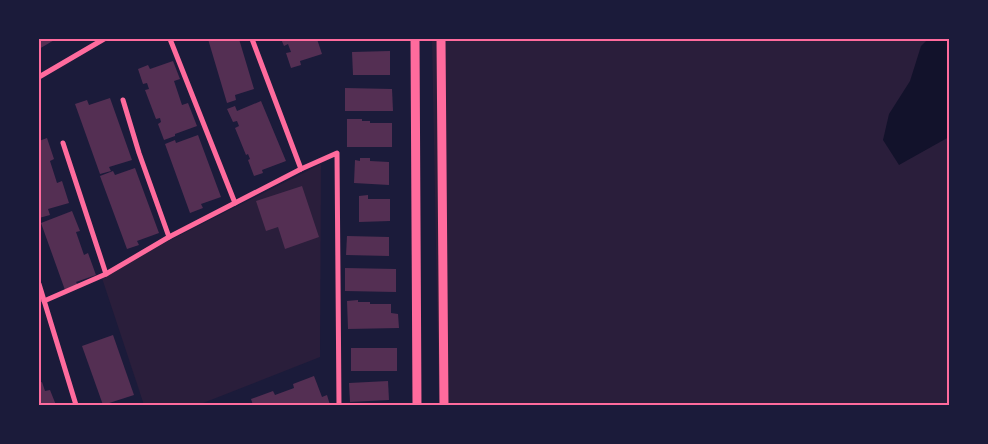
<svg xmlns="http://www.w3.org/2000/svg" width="988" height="444" font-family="Lato,sans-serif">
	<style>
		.green { fill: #2a1e3b }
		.water { fill: #12122b }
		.building { fill: #542f53 }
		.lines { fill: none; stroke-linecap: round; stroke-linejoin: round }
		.minor { stroke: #ff6b9d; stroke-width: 5 }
		.tertiary { stroke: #ff6b9d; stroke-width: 9 }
		.neatline { fill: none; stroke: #ff6b9d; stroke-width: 2 }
	</style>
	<rect width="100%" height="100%" fill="#1b1b3a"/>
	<g class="green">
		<polygon points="432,39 949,39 949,405 439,405"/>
		<polygon points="321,164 320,357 198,405 144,405 101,275"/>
	</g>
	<polygon class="water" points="928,39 949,39 949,137 899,165 883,140 889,114 910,81 921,46"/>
	<g class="building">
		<polygon points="39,39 56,39 39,49"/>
		<polygon points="208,39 239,39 254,89 235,95 236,100 227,103"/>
		<polygon points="281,39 317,39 322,54 300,61 301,65 291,68 286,53 291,52 288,44 284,46"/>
		<polygon points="390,51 390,75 353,75 352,52"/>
		<polygon points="173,61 180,79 174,81 182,105 188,103 197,126 175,134 175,136 164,140 158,124 161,122 160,118 156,119 145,90 149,89 147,83 143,84 138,69 148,65 150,69"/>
		<polygon points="345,88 392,89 393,111 345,111"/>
		<polygon points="110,98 132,160 109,167 111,171 100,174 75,104 87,100 89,105"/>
		<polygon points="261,101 286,161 262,170 263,173 254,176 248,160 250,159 248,154 246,155 235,128 239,126 237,121 233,122 227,109 235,106 237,111"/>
		<polygon points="347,119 362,119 362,121 370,121 370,123 392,123 392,147 347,147"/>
		<polygon points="198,135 221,197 201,204 203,208 190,213 165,144 175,140 176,143"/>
		<polygon points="47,138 54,159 50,161 57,183 62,181 69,203 48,209 50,215 39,218 39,141"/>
		<polygon points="360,158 370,158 370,161 389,162 389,185 354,183 355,160 360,161"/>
		<polygon points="135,168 159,233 137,241 139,245 127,249 100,176 113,171 115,175"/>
		<polygon points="302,186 319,237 285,249 278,227 266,231 256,201"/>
		<polygon points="368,195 368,199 390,199 390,221 359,222 359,196"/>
		<polygon points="72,211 80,231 76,232 84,255 88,253 96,275 76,282 78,285 65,290 41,223"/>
		<polygon points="347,236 389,237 389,256 346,255"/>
		<polygon points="345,268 396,269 396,292 345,291"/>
		<polygon points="358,300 358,302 370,302 370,304 391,304 391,313 398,314 399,328 348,329 347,301"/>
		<polygon points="113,335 134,395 103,405 82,346"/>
		<rect x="351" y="348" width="46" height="23"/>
		<polygon points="314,376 322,397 327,395 330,405 253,405 251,399 273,391 275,395 294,388 293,384"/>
		<polygon points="388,381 389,400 350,402 349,383"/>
		<polygon points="42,382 45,391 50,390 56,405 39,405 39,383"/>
	</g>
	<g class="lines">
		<g class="minor">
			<polyline points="170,39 235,203"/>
			<polyline points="252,39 301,169"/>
			<polyline points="39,77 104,39"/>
			<polyline points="123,100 139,153 169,237"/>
			<polyline points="63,143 106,274"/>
			<polyline points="39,284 76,405"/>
			<polyline points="44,301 106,274 169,237 301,169 337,153 339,405"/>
		</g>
		<g class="tertiary">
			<polyline points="415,39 417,405"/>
			<polyline points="441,39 444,405"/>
		</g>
	</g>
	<rect width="988" height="444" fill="none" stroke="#1b1b3a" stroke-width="80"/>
	<rect x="40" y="40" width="908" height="364" class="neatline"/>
</svg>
